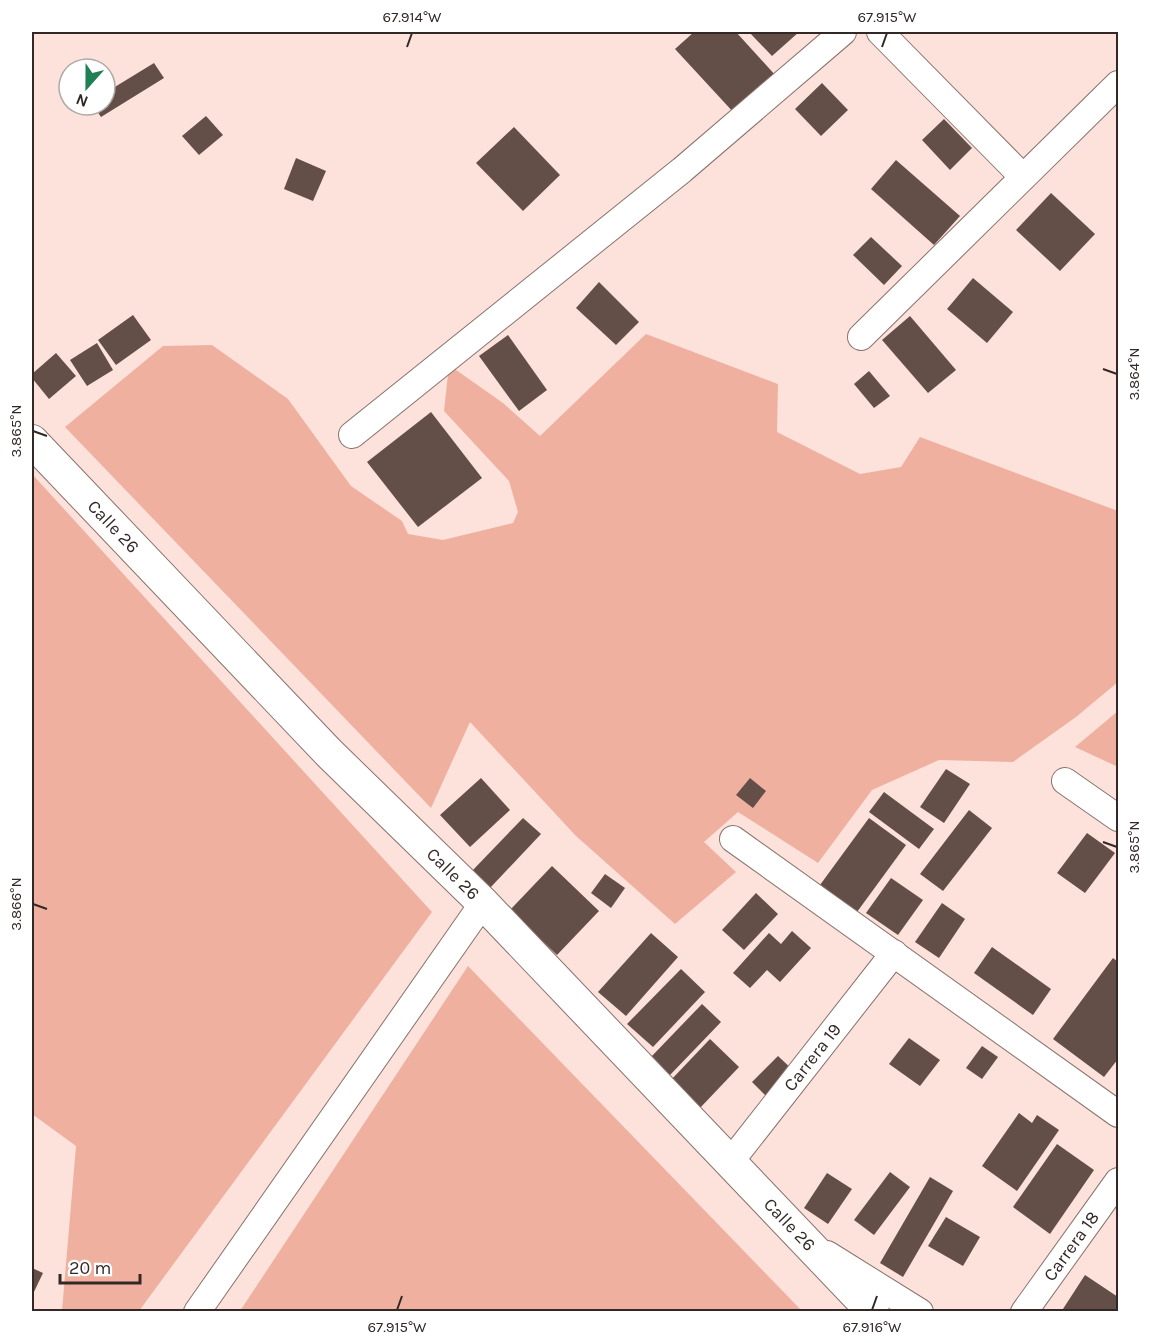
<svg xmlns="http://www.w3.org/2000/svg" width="1150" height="1343" font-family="Karla,sans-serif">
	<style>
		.green { fill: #f0b0a0 }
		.building { fill: #634e48 }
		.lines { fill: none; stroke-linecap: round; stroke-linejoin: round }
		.minor-casing { stroke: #88726c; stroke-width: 28 }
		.tertiary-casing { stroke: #88726c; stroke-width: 34 }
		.minor { stroke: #fff; stroke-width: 26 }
		.tertiary { stroke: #fff; stroke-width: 32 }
		.ticks { fill: none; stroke: #322826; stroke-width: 2 }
		.labels { text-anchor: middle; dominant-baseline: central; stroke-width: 6; stroke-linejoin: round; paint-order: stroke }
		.street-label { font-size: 18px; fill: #322826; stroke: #fff }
		.neatline { fill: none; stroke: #322826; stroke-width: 2 }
		.ticks-label { font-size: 15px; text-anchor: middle; fill: #322826 }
	</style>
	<rect width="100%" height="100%" fill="#fce2db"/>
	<g class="green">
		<polygon points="646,334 778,384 777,432 860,474 901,467 920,437 1118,511 1118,682 1076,717 1013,762 939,760 872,790 818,863 738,812 704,842 736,872 675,924 576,836 470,722 431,808 65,427 163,346 212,345 288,399 351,486 402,521 408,534 443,540 513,523 518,512 509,481 444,411 449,365 503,403 540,436"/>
		<polygon points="32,474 432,912 139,1311 62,1311 76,1146 32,1114"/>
		<polygon points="1118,711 1118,767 1075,747"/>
		<polygon points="468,966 802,1311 240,1311"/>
	</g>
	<g class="building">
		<polygon points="694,32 736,32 776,76 735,114 675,49"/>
		<polygon points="749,32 799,32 772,56"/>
		<polygon points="154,63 164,78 101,117 93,105 105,105 105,93"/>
		<polygon points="822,83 848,110 821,136 795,109"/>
		<polygon points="206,116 223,135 199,155 182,136"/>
		<polygon points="944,119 972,148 950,170 922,140"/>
		<polygon points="514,127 560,175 523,211 476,163"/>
		<polygon points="296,158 326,171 313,201 284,189"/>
		<polygon points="896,160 960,216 934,245 871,189"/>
		<polygon points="1051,193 1095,234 1060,271 1016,230"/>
		<polygon points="871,237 902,266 884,285 853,255"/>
		<polygon points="973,278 1013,312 987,343 947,309"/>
		<polygon points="599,282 639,322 616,345 576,308"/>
		<polygon points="133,315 151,340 116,365 98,340"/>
		<polygon points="910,316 956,370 928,393 882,340"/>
		<polygon points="508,335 547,390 519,411 479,356"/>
		<polygon points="97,343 113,370 87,386 70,360"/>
		<polygon points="56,353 76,376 49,399 32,378 32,374"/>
		<polygon points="869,371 890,396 874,408 854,384"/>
		<polygon points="431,412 482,478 418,527 367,462"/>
		<polygon points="946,769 970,784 944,823 920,807"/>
		<polygon points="481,778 510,810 470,847 440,815"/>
		<polygon points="750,778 766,791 753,808 736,795"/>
		<polygon points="884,792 934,829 919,849 869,812"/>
		<polygon points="969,810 992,828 943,891 920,874"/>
		<polygon points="523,818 541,834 490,888 472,871"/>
		<polygon points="869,818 906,845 857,912 820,885"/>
		<polygon points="1087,833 1115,853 1085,893 1057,873"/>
		<polygon points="552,866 599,911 557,955 510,910"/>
		<polygon points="605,874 625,888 611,908 591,893"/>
		<polygon points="891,878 923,900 898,935 866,913"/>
		<polygon points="756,893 778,914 744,950 722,930"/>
		<polygon points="942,903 965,919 939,958 915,942"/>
		<polygon points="792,931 811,948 780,982 767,970 750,988 733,973 769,933 781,944"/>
		<polygon points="651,933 678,957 626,1016 598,992"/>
		<polygon points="992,947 1051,989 1033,1015 974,973"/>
		<polygon points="1113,958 1118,962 1118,1059 1104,1077 1053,1039"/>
		<polygon points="681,969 705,992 653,1047 627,1024"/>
		<polygon points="702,1004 721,1022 670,1075 651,1057"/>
		<polygon points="909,1038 940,1060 920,1086 889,1064"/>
		<polygon points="710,1039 739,1067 699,1109 670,1081"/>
		<polygon points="982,1046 998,1057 982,1079 966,1068"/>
		<polygon points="778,1056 796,1073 770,1100 752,1082"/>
		<polygon points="1019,1113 1032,1123 1037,1115 1059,1130 1017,1191 982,1166"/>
		<polygon points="1057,1144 1094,1170 1050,1234 1013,1207"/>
		<polygon points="890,1172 910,1187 874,1235 854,1220"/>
		<polygon points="827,1173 852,1189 828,1224 804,1208"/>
		<polygon points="930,1177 953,1191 903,1277 880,1263"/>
		<polygon points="946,1217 980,1237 963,1266 928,1246"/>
		<polygon points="32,1268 43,1273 32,1296"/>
		<polygon points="1085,1275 1118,1297 1118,1312 1061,1312"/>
	</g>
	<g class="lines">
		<defs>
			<g id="minor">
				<polyline points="880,32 1023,177"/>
				<polyline points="861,337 1118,84"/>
				<polyline points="352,435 682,170 843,32"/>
				<polyline points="1065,781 1118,818"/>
				<polyline points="733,839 1118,1114"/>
				<path id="s1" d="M731 1161 894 953"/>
				<polyline points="827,1254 920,1312"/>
				<polyline points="197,1312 483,903"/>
				<path id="s2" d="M1024 1312 1118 1181"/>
			</g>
			<g id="tertiary">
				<path id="s3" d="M32 441 329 753 483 903 873 1312"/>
			</g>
		</defs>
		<use href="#minor" class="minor-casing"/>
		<use href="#tertiary" class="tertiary-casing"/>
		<use href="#minor" class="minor"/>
		<use href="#tertiary" class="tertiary"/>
	</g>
	<path class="ticks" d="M407 47 412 33M882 47 887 33M1103 369 1117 374M33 431 47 436M1103 842 1117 847M33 904 47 909M397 1310 402 1296M872 1310 877 1296"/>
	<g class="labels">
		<g class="street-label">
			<text stroke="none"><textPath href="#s3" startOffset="118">Calle 26</textPath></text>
			<text stroke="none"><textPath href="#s3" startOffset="604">Calle 26</textPath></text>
			<text stroke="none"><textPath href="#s1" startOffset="132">Carrera 19</textPath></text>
			<text stroke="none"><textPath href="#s3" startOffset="1090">Calle 26</textPath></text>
			<text stroke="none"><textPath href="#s2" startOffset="81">Carrera 18</textPath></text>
		</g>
	</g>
	<rect width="1150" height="1343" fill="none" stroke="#ffffff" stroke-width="66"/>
	<g transform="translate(87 87) rotate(201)"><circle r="28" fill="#ffffff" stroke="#ada9a8" stroke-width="1.5"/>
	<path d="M0-4.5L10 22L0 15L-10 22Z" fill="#207f57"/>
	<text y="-9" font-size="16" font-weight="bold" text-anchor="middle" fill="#322826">N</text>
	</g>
	<path d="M60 1274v9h80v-9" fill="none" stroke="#322826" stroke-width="3"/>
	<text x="69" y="1274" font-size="18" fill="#322826" stroke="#ffffff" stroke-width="4.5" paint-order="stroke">20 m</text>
	<rect x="33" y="33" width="1084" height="1277" class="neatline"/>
	<g class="ticks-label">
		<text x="412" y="22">67.914°W</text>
		<text x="887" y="22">67.915°W</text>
		<text transform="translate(1134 374) rotate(-90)" y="5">3.864°N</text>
		<text transform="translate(16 431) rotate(-90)" y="5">3.865°N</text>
		<text transform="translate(1134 847) rotate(-90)" y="5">3.865°N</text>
		<text transform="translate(16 904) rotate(-90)" y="5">3.866°N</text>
		<text x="397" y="1332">67.915°W</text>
		<text x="872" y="1332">67.916°W</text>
	</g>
</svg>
